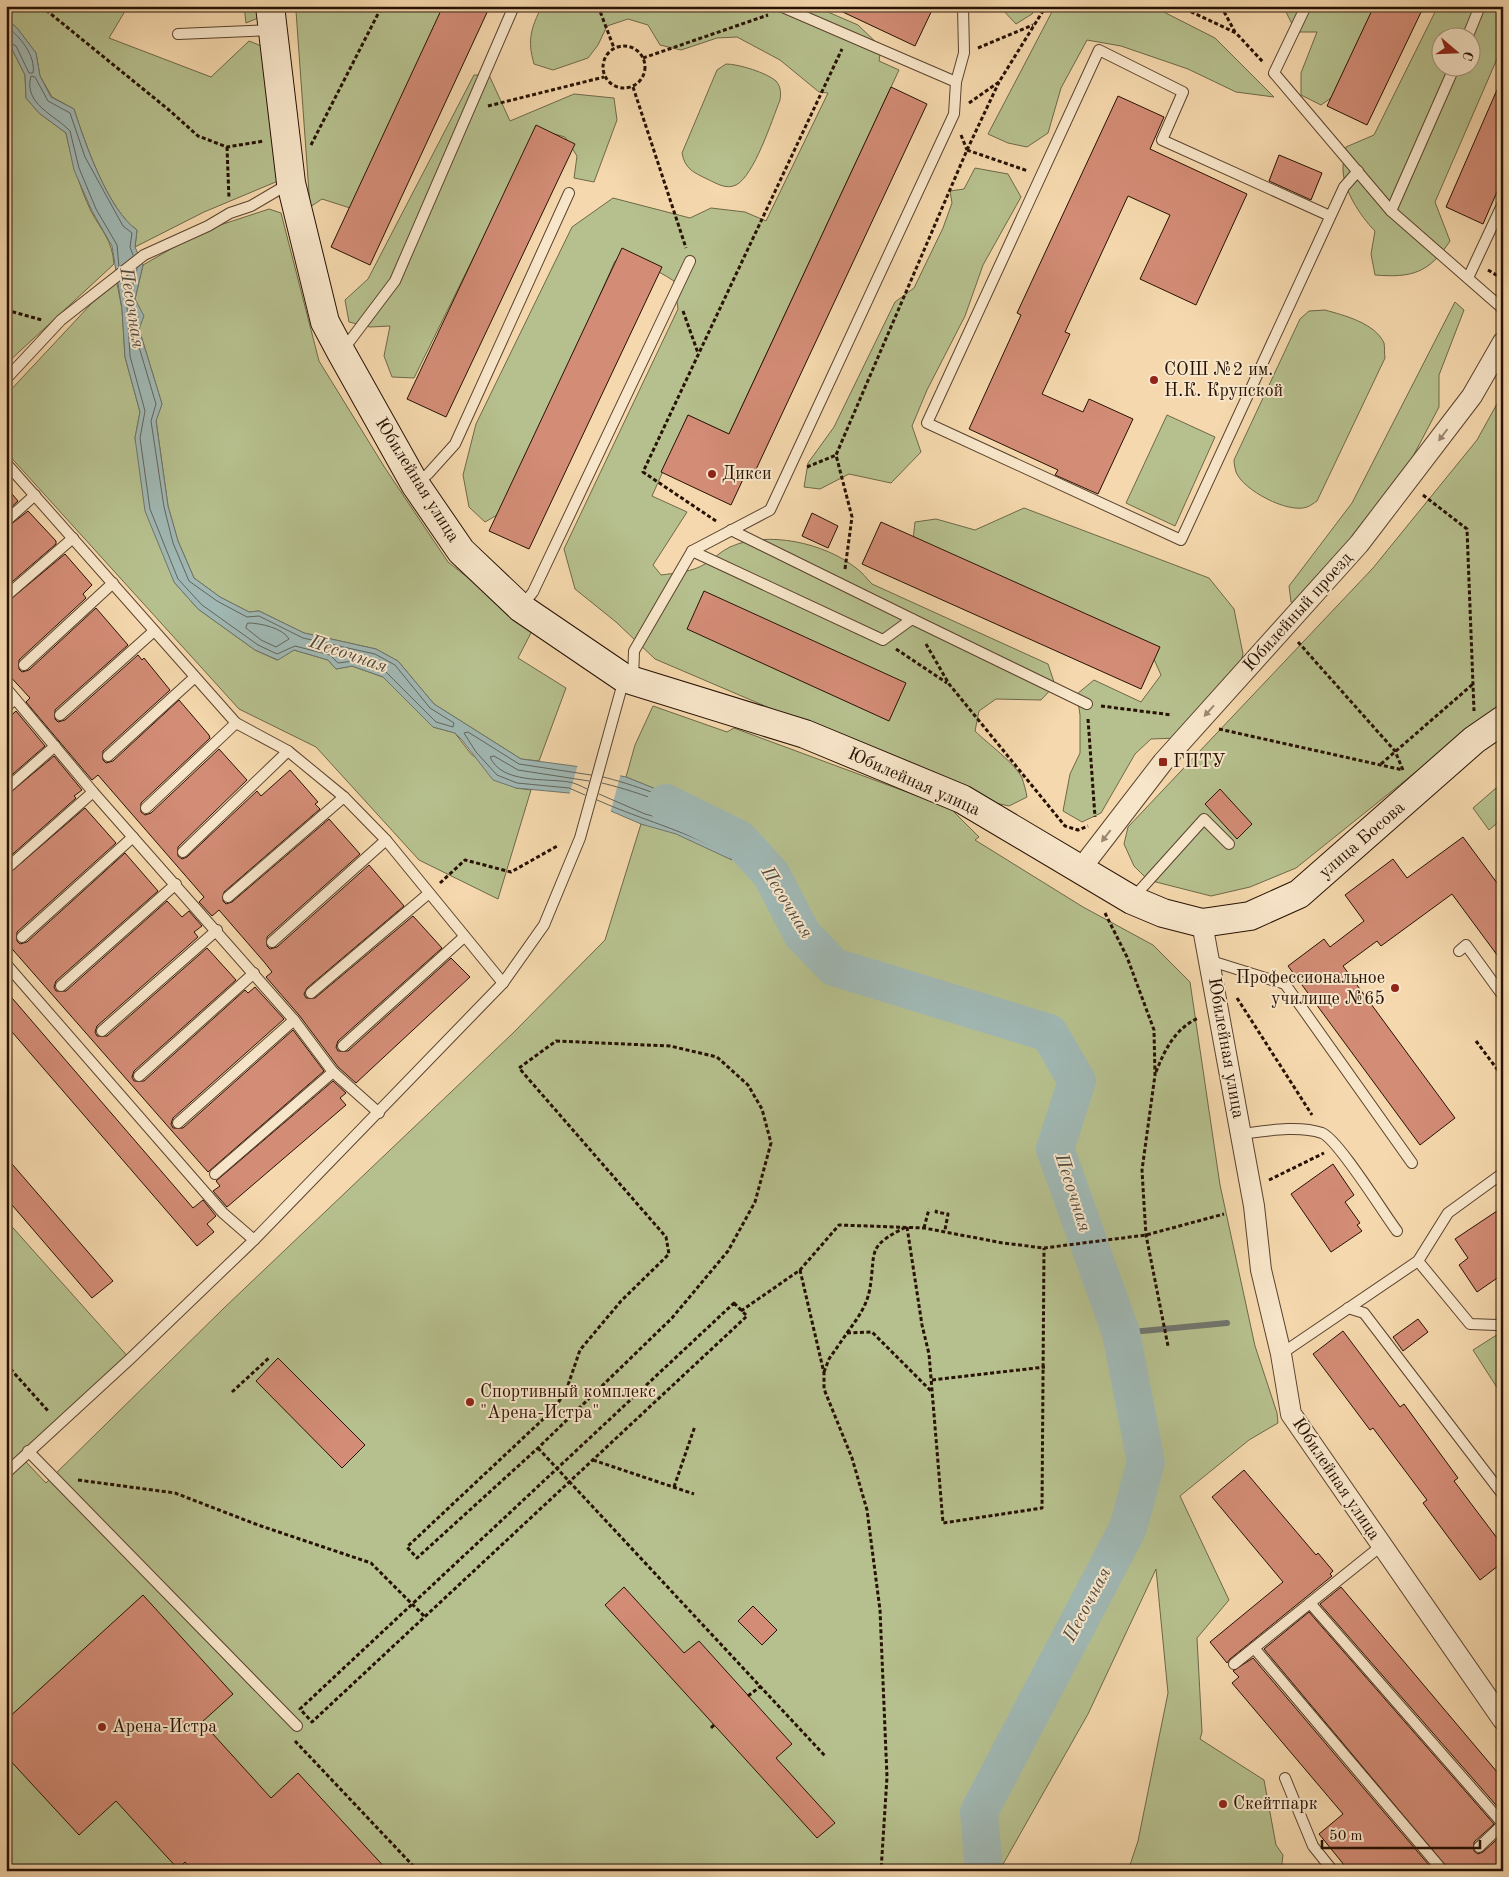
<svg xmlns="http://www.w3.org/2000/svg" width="1509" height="1877" font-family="'Old Standard TT',serif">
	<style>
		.green { fill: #b6c08e; stroke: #6e6848; fill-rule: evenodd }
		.water { fill: #a0b8b4; stroke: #70756d }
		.pier { fill: #f5d8ad }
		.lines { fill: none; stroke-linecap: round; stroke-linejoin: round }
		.shore { stroke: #64645c; stroke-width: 1 }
		.stream { stroke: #70756d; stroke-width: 6 }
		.river { stroke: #a0b8b4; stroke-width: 38 }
		.building { fill: #d38c76; stroke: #271103 }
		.lane-casing { stroke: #5a432e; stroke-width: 12 }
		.street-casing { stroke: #5a432e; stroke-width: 22 }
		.secondary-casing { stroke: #271103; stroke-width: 30 }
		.path { stroke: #271103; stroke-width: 3; stroke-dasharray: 4 2.5; stroke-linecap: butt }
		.lane { stroke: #f8e6ca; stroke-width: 10 }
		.street { stroke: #f8e6ca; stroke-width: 20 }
		.secondary { stroke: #f8e6ca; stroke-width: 28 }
		.oneway { fill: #9a8670 }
		.poi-dot { fill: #8f2418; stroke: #f8e6ca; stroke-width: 2 }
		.labels { text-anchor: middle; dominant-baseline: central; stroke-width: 4; stroke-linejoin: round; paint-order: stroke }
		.poi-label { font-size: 18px; fill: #271103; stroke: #f8e6ca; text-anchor: start }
		.street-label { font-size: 18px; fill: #271103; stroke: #f8e6ca }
		.water-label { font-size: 19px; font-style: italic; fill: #514b41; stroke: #f8e6ca }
	</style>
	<rect width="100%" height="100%" fill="#f5d8ad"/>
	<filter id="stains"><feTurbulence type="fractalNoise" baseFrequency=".004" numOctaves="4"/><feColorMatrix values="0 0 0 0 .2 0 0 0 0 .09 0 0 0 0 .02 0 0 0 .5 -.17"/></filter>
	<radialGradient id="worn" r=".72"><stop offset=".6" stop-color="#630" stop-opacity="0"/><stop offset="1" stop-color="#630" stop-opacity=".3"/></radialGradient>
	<g class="green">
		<path d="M6 6H128L109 38 211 77 249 41 259 45 266 52 278 181 204 212 135 247 137 230C108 210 85 143 74 109L52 97 40 76 36 53 17 28 6 19Z"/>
		<polygon points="244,6 261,6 258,18 246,23"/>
		<polygon points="291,6 449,6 350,208 322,199 310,207 296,11"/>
		<path d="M542 6H814L858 25 881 47 879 61 899 70 729 434 688 415 652 496 687 512 653 565 661 575C676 573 692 572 705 564 714 559 721 551 730 547 767 530 825 543 856 568 862 572 867 579 872 584L1048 664 1055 685 1041 700 996 699 979 711 975 731C988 744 1015 763 1022 778 1024 784 1026 791 1027 797L1009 806 987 801 655 659 616 622 575 589 564 549 678 309 674 281C652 267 641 262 615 261L504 511 485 522 469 507 463 475 476 424 572 227 613 198 690 218 711 208 745 212 766 221 828 93 819 92 780 60 737 37 717 38 681 50 660 45 648 25 628 19 607 26 598 45 588 58 553 70 534 64C527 40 531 28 542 6Z"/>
		<polygon points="999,6 1037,6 1032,14 1016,24"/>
		<polygon points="1055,6 1152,6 1215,38 1274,97 1236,92 1188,69 1121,46 1087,40 1061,88 1048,133 1027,147 1008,143 988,134"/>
		<polygon points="1289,6 1380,6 1338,93 1321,105 1301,95 1301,73 1317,32 1296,32 1286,12"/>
		<path d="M1438 6H1503V45L1435 202 1450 241C1429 273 1412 278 1375 275L1371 254 1375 231C1360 216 1342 188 1343 167 1343 161 1345 154 1346 147L1374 135ZM1442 38H1472V68H1442Z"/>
		<path d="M6 45 12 49 25 75 26 98 39 113 66 133C72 160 79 186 91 211 102 232 112 239 114 264L6 364Z"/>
		<path d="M726 64C739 64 767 73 776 81 781 87 781 93 780 100 772 120 754 176 736 185 726 190 716 183 707 179 693 172 685 169 682 153L717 70Z"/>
		<polygon points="474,75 489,75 510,121 574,94 614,98 617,120 594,182 574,178 577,156 565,137 537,129 414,378 392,377 384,356 390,326 370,327 349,322 345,300 368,279"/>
		<polygon points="975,168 1008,174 1021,197 983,265 965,316 927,390 912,426 921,452 891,483 849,474 820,489 804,487 808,463 834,427 895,302 914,288 943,228 952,203 950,191 964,189"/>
		<polygon points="269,209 281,213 319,361 385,468 448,562 533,629 518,658 566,688 539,761 521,759 434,704 398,661 376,649 304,633 259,611 249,612 220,597 194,578 178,541 168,506 156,420 162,404 139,329 135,299 143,265 202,231"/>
		<polygon points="117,283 122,309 125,357 140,412 135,438 174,582 198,609 255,650 277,660 294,650 328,660 336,669 352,666 383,677 433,727 455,733 471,754 516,788 531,790 498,899 419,860 316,747 239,709 6,452 6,395 92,303"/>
		<polygon points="1455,302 1464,310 1439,375 1439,407 1392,496 1303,604 1291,602 1289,586 1352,503"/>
		<path d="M1325 310C1343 315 1375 323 1384 343 1385 347 1384 354 1385 358L1317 501C1314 503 1310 506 1307 507 1288 514 1243 490 1236 472 1235 468 1234 464 1234 460L1300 319 1309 311Z"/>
		<polygon points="1503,393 1503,702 1296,868 1250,887 1211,896 1148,880 1134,866 1124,844 1128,827 1373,568 1477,440"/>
		<polygon points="1167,415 1215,437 1175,526 1126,503"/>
		<polygon points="1024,508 1209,578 1234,609 1243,654 1237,676 1178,738 1151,739 1135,754 1101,813 1082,822 1063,811 1070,774 1080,753 1080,715 1077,694 1094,680 1141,702 1161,675 1149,648 913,540 915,522 936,519 975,530"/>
		<polygon points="653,706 727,732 734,728 950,808 979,837 975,840 1083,907 1153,945 1190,982 1220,1185 1255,1346 1277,1413 1278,1423 1249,1440 1180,1496 1229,1600 1197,1638 1202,1732 1200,1739 1264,1780 1276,1845 1283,1855 1281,1871 1128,1871 1138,1841 1168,1693 1156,1569 1088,1714 1002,1866 1001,1871 6,1871 6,1220 130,1359 85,1399 26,1462 46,1483 224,1308 512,1034 605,940 641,824 644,825 653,788 626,777 635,745"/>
		<polygon points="1503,782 1503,818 1489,830 1473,808"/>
		<polygon points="1503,1331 1503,1397 1473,1350"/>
	</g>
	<path class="water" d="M6 19 17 28 36 53 40 76 51 97 74 109C85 143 108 210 137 230L135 247 143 265 135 299 144 316 139 329 162 404 156 421 168 506 178 541 194 578 220 597 249 612 259 611 304 633 376 649 398 661 434 704 521 759 574 766 626 777 671 795 704 813 732 860 676 834 641 824 569 793 516 788 493 780 462 740 455 733 433 727 383 677 352 666 336 669 328 660 294 650 278 660 255 650 198 609 174 582 145 511 135 438 140 412 125 357 122 309 112 246 92 211 74 170 66 133 39 113 26 98 25 75 12 49 6 45Z"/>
	<polygon class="pier" points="578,764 621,773 610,814 569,796"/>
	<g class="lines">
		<g class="shore">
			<path d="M6 26C20 36 36 56 33 73H29L16 46 6 41"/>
			<path d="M119 267 117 245 96 209 79 168 70 131C55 115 23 104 31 76L35 77 48 101 70 113 85 157 123 226 132 233 130 247 133 255"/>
			<polyline points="122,280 125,298 129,299 137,269"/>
			<polygon points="129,302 138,316 134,330 156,404 151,421 164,507 173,543 189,581 217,601 247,617 259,616 303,638 375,654 395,665 430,708 454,723 453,727 436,722 386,672 354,661 338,663 330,655 295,646 277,654 258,645 202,605 178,579 150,509 140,438 145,411 130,356 127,305"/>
			<path d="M248 623C260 623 283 628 289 639L276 647 261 640 246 628Z"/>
			<path d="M587 789C581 786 575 783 569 782 545 778 502 784 490 757L494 756 518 770 589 781"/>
			<path d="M599 794 645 814 679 823 697 832 700 830C694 808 623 788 602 783"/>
			<polyline points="585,795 569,788 517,783 497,775 476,752 464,733 468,732 519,764 591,775"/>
			<path d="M597 800C635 817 675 828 712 846L716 844C713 836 707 823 701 817 686 802 625 782 603 777"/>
		</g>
		<polyline class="stream" points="1121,1333 1227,1323"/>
		<polyline class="river" points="666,803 739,839 771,874 802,934 834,967 1049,1033 1077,1081 1055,1149 1121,1333 1146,1462 1128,1528 979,1812 984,1871"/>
	</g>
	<g class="building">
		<polygon points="443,6 490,6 370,265 331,247"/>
		<polygon points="830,6 934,6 915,46"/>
		<polygon points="1374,6 1424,6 1367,125 1327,106"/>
		<polygon points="1503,76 1503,178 1483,224 1446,207"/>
		<polygon points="891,87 927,104 752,478 745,475 731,505 661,472 688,415 729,434"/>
		<polygon points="1118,96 1164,117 1150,149 1247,194 1196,305 1140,279 1170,215 1128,196 1065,332 1070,334 1042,394 1083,412 1089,399 1133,419 1098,494 1055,475 1058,470 969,429 1021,315 1017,313"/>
		<polygon points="536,125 575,144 446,417 407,399"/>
		<polygon points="1279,155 1322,173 1311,200 1269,181"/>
		<polygon points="622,248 662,267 529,549 489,531"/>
		<polygon points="6,487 18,501 6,512"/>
		<polygon points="28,511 56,541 56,544 6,587 6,528"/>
		<polygon points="812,513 838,526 828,548 802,536"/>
		<polygon points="881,522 1160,647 1141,689 862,564"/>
		<polygon points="65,554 92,585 83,594 86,598 19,660 19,669 22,672 29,670 96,608 128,645 55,710 55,719 58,722 65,720 138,655 142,660 144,658 170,690 103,751 103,760 106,763 113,761 179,700 209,735 210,738 141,803 141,812 145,815 151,813 219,749 247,780 178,847 178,856 182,859 187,857 257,791 261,796 290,770 318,802 315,804 320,809 224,892 223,901 226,904 232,902 329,819 360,854 267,937 267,946 270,949 277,947 369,865 404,906 307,988 304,994 306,998 315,998 413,916 442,948 338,1041 336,1047 338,1051 348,1051 451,958 470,977 356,1083 338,1067 299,1015 266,977 272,972 265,963 219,910 212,916 199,902 204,897 98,775 92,780 26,702 30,698 6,672 6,603"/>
		<polygon points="704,591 906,683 889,721 687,629"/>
		<polygon points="16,711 45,746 6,780 6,720"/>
		<polygon points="54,756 82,790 74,796 76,798 6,860 6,796"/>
		<polygon points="1220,789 1252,824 1237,839 1205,804"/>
		<polygon points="85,808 116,843 17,932 17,941 20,944 27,942 125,853 158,891 56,981 54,987 56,991 66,991 167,901 182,917 189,911 202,926 194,932 198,937 97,1026 95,1032 97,1036 107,1036 207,948 236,980 134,1071 132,1077 134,1081 144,1081 245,990 248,993 255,987 284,1019 173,1118 171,1124 173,1128 183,1128 293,1030 324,1071 208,1172 6,942 6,876"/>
		<polygon points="1463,837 1503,891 1503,963 1452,894 1381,946 1377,941 1343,966 1455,1118 1420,1145 1288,966 1324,939 1330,947 1364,921 1345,895 1393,859 1407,878"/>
		<polygon points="6,991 193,1208 203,1200 216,1216 207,1224 214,1232 197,1246 6,1025"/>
		<polygon points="333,1081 346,1093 340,1098 346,1105 227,1207 213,1191 220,1186 216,1181"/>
		<polygon points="6,1157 113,1281 92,1298 6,1198"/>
		<polygon points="1333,1164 1354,1195 1345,1202 1360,1223 1357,1225 1362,1231 1331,1252 1291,1194"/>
		<polygon points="1503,1207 1503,1274 1477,1292 1459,1265 1468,1258 1455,1239"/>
		<polygon points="1418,1319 1428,1332 1403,1351 1393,1337"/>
		<polygon points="1343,1331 1400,1407 1404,1404 1458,1478 1454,1481 1503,1546 1503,1562 1480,1580 1423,1503 1427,1500 1373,1428 1370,1430 1313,1354"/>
		<polygon points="278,1358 365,1445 342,1468 256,1381"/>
		<polygon points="1244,1470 1316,1555 1318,1553 1333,1571 1330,1574 1332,1576 1230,1659 1227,1663 1210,1642 1283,1582 1212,1497"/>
		<polygon points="624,1587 684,1653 699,1641 792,1744 776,1758 835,1823 817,1838 605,1605"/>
		<polygon points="1341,1587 1503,1779 1503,1813 1320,1604"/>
		<polygon points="143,1595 233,1694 202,1722 271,1798 298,1773 388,1871 193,1871 185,1862 178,1869 116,1801 79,1835 6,1756 6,1720"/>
		<polygon points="753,1606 777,1630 762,1645 738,1621"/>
		<polygon points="1309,1612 1494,1824 1474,1842 1474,1851 1478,1854 1483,1852 1503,1834 1503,1871 1450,1871 1264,1649"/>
		<polygon points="1253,1658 1434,1871 1349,1871 1319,1834 1343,1814 1232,1683 1239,1677 1233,1671"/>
	</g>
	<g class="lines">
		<defs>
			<g id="lane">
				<polyline points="780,6 956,82"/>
				<polyline points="1306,6 1274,73 1391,211 1503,309"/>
				<polyline points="178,34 271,30"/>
				<polyline points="1467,38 1480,6"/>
				<polyline points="1391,211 1454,68"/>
				<polyline points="1330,216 1162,140 1183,92 1099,50 927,423 1181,540 1344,187 1358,171"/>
				<polyline points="1468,278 1503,203"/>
				<polyline points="343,350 395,281 514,6"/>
				<polyline points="6,379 61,320 144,255 208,226 230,213 251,206 290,183"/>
				<polyline points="6,463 236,723 288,751 344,797 386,840 503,983"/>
				<polyline points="416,484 428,474 455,444 569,193"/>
				<polyline points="6,521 35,495"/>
				<polyline points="731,530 912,619"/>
				<polyline points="692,551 883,640 912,619 1087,704"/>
				<polyline points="6,596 73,538"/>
				<polyline points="522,606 533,592 690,261"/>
				<polyline points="24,665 113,583"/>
				<polyline points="633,680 634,651 692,551 770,510 954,114 956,82 964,53 963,6"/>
				<polyline points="6,688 93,792 294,1020 333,1072 379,1113"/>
				<polyline points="6,707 15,699"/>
				<polyline points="60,715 154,631"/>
				<polyline points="108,756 195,677"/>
				<polyline points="6,789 55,746"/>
				<polyline points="146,808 236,723"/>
				<polyline points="183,852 288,751"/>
				<polyline points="6,869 93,792"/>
				<polyline points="228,897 344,797"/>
				<polyline points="1132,899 1204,819 1229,844"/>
				<polyline points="22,937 133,837"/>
				<polyline points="272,942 386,840"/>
				<polyline points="1459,951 1466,945 1503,996"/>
				<polyline points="1211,961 1285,984 1412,1163"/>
				<polyline points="6,964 223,1213 254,1240"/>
				<polyline points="61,986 176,884"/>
				<polyline points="311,993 428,894"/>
				<polyline points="102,1031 217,930"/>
				<polyline points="343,1046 464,937"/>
				<polyline points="139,1076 254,973"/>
				<polyline points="178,1123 294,1020"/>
				<path d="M1241 1134C1266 1131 1298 1125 1322 1133 1338 1139 1384 1214 1397 1231"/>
				<polyline points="215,1174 333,1072"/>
				<polyline points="1418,1261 1470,1324 1497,1325 1503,1321"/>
				<polyline points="1348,1308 1364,1313 1503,1495"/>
				<polyline points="1281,1354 1418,1261 1448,1213 1503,1173"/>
				<polyline points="28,1451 297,1726"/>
				<polyline points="6,1473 130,1359 254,1240 503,983 544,925 580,838 624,679"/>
				<polyline points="1310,1603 1503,1824 1479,1847"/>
				<polyline points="1254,1648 1443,1871"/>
				<polyline points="1234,1664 1381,1546"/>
				<polyline points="1285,1778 1313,1846 1333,1871"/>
			</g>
			<g id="street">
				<polyline points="1079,871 1163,762 1359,544 1472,396 1503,342"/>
				<polyline points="1202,923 1254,1206 1261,1270 1281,1354 1291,1414 1503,1720"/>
			</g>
			<polyline id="secondary" points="270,6 291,183 325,322 341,352 415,484 461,551 521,608 624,678 805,734 962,799 1132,900 1163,913 1202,923 1250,916 1299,894 1474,740 1503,720"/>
		</defs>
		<use href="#lane" class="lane-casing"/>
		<use href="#street" class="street-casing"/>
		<use href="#secondary" class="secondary-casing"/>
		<g class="path">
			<polyline points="41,6 169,110 198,136 227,147 264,141"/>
			<polyline points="598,6 614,48"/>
			<polyline points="1179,6 1236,33 1263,62"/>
			<polyline points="1221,6 1235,32"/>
			<circle cx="624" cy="67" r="21"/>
			<polyline points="978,48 1033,25"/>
			<polyline points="643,58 768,15"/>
			<polyline points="633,87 686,248"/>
			<polyline points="969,103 999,82 1046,6"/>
			<polyline points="488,106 604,77"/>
			<polyline points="961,135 967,150"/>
			<polyline points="311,145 382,6"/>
			<polyline points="227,147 229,199"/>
			<polyline points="967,150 1028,171"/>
			<polyline points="1488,270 1503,279"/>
			<polyline points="6,310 42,320"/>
			<polyline points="683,311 698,353"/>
			<polyline points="807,467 836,455"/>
			<polyline points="1423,495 1467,529 1474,711"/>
			<polyline points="716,521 643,472 842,49"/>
			<polyline points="845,569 852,517 836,455 967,150 999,82"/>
			<polyline points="1298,642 1395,751 1403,770"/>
			<polyline points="926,644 949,684 1065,826 1078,830 1088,826"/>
			<polyline points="896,649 947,683"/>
			<polyline points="1101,706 1172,715"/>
			<polyline points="1088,719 1095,817"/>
			<polyline points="1219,729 1403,770"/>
			<polyline points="1381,764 1473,684"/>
			<polyline points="440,883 465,860 511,872 559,845"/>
			<polyline points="1105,913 1127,957 1154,1030 1155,1075 1142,1170 1144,1204 1146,1235 1168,1346"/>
			<polyline points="1237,998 1312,1115"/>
			<polygon points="556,1041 670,1046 717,1057 748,1085 762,1109 771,1143 755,1202 728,1251 672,1318 538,1448 417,1558 407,1547 555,1408 567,1388 580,1350 621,1301 669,1254 666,1237 519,1068"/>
			<polyline points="1476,1041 1503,1077"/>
			<path d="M1156 1072C1165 1049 1175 1029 1198 1018"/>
			<polyline points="1269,1180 1324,1153"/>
			<polyline points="937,1210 936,1212 948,1214 945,1230"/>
			<polyline points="907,1227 922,1325 929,1354 943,1523 1042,1508 1044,1248"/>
			<polyline points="924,1228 929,1209"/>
			<polyline points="800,1270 824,1373 824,1389 852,1458 867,1510 880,1610 887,1777 881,1871"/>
			<polygon points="734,1303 747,1316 312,1722 300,1709"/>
			<polyline points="741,1311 800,1270 839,1225 924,1228 1003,1243 1044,1248 1146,1235 1224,1214"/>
			<path d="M847 1333C857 1319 867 1306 870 1288 876 1250 866 1247 906 1227"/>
			<polyline points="6,1364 49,1412"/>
			<polyline points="824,1372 829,1359 847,1333 872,1332 931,1391"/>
			<polyline points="932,1380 1045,1367"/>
			<polyline points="232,1392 270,1357"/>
			<polyline points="538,1448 826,1757"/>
			<polyline points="593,1460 694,1494"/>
			<polyline points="78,1480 175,1493 258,1525 371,1563 425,1617"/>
			<polyline points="674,1487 695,1426"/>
			<polyline points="748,1696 761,1686"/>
			<polyline points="711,1728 715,1724"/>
			<polyline points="295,1741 418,1871"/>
		</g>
		<use href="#lane" class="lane"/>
		<use href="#street" class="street"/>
		<use href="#secondary" class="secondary"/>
	</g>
	<defs><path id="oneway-solid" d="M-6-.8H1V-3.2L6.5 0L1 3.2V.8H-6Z" transform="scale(1.25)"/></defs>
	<g class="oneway">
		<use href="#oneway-solid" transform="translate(1443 435) rotate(127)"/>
		<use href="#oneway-solid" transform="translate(1209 711) rotate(132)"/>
		<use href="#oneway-solid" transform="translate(1106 836) rotate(128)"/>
	</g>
	<g class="poi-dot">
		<circle cx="1154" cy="380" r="5"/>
		<circle cx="712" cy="474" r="5"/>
		<rect x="1158" y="757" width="10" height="10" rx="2.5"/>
		<circle cx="1395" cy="988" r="5"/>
		<circle cx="470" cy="1402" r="5"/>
		<circle cx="102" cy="1727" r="5"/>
		<circle cx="1223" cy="1804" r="5"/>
	</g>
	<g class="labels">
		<g class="poi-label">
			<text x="1164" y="370">СОШ №2 им.<tspan x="1164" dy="21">Н.К. Крупской</tspan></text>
			<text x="722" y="474">Дикси</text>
			<text x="1173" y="762">ГПТУ</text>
			<text x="1385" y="978" text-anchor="end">Профессиональное<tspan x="1385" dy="21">училище №65</tspan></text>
			<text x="480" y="1392">Спортивный комплекс<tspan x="480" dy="21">"Арена-Истра"</tspan></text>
			<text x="112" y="1727">Арена-Истра</text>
			<text x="1233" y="1804">Скейтпарк</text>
		</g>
		<g class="street-label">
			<text transform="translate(417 480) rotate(58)">Юбилейная улица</text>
			<text transform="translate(1298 612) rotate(-48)">Юбилейный проезд</text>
			<text transform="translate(914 782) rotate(24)">Юбилейная улица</text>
			<text transform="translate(1362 840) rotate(-41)">улица Босова</text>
			<text transform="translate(1226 1048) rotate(80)">Юбилейная улица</text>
			<text transform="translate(1336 1479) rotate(56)">Юбилейная улица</text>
		</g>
		<g class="water-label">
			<text transform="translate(131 308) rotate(81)">Песочная</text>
			<text transform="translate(348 655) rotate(19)">Песочная</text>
			<text transform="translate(786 903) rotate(58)">Песочная</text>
			<text transform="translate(1072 1193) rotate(72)">Песочная</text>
			<text transform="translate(1088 1605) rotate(-62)">Песочная</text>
		</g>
	</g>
	<rect width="1509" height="1877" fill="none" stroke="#f5d8ad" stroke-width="25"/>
	<rect x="8" y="8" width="1494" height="1862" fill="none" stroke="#271103" stroke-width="2.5"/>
	<rect x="12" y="12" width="1484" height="1852" fill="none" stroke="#271103"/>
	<g transform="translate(1456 52) rotate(109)"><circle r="24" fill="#f8e6ca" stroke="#a4917a"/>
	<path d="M0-4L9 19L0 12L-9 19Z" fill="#8f2418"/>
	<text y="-8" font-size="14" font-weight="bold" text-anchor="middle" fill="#271103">С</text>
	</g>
	<path d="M1322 1840v8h158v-8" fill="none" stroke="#271103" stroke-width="2.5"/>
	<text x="1329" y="1840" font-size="15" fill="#271103" stroke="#f8e6ca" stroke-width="4" paint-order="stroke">50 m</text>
	<rect width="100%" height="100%" filter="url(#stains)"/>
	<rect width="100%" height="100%" fill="url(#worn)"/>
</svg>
